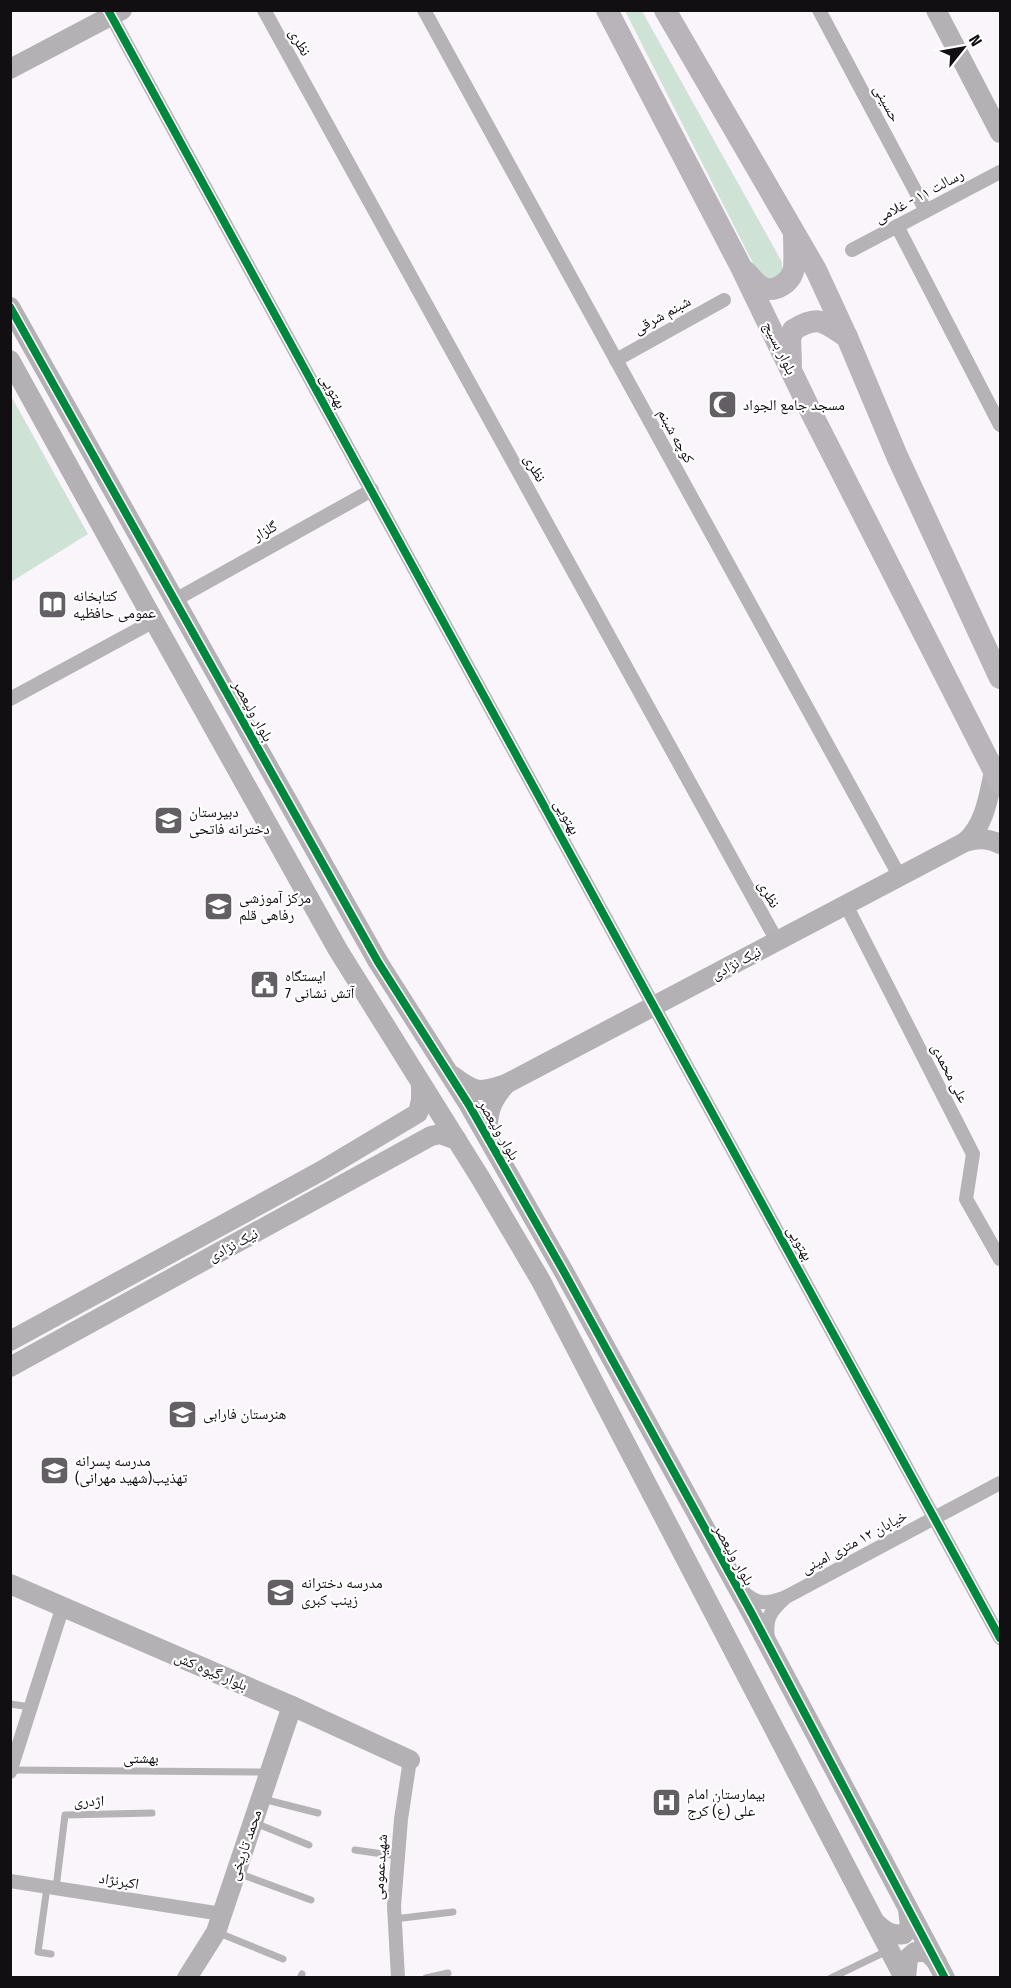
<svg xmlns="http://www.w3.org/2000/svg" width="1011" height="1988" font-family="'Fira Sans Condensed','Noto Naskh Arabic',sans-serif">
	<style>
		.green { fill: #cee3d6 }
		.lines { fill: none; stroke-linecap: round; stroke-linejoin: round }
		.lane { stroke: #b5b3b5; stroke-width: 7 }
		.street { stroke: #b5b3b5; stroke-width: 14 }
		.secondary { stroke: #b4b1b5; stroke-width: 20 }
		.primary { stroke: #b9b4ba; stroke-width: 22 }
		.cycleway-casing { stroke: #fff; stroke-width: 11 }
		.cycleway { stroke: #00873e; stroke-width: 8 }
		.labels { text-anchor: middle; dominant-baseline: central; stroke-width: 4.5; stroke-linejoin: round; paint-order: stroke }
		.street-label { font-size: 15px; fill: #120f13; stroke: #fff }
		.poi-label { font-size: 15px; fill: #120f13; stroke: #fff; text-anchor: start }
	</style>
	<rect width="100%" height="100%" fill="#faf4fb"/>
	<g class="green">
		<polygon points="625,11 642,11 782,262 782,271 777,278 769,280 760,277"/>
		<polygon points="11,396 88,534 11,582 10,582"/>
	</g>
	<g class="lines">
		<g class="lane">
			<polyline points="10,1704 31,1707"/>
			<polyline points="12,1770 267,1772"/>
			<polyline points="263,1799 318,1813"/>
			<polyline points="255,1823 309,1845"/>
			<polyline points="355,1850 397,1856"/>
			<polyline points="238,1873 311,1900"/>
			<polyline points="47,1887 38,1952 51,1954"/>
			<polyline points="56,1888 65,1815 152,1813"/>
			<polyline points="394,1919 453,1912"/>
			<polyline points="219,1933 283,1959"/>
			<polyline points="300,1978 302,1974"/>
			<polyline points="426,1978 448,1973"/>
			<polyline points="831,1978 887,1951"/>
		</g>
		<g class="street">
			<polyline points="108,10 1000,1638"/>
			<polyline points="264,10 777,941"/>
			<polyline points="424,10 900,877"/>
			<polyline points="819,10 926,211"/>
			<polyline points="897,226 1000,425"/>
			<polyline points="852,250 1000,172"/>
			<polyline points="616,360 724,300"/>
			<polyline points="175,600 372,490"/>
			<polyline points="10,699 154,621"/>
			<polyline points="846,905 973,1154 966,1199 1000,1259"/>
			<path d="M742 1591C759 1606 766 1604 786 1597 771 1611 765 1617 768 1639"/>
			<polyline points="786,1597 1000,1483"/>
			<polyline points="10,1772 63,1606"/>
			<polyline points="10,1881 222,1914"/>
			<polyline points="398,1978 394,1906 401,1819 410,1760"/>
		</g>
		<g class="secondary">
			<polyline points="936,10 1000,133"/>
			<polyline points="10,69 122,10"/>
			<polyline points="10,307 378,962 469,1105 564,1272 752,1614 945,1978"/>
			<polyline points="10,360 154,621 338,950 481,1179 541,1281 904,1978"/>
			<path d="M965 842C978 838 988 838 1000 844"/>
			<path d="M453 1076C475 1093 480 1093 506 1084 490 1102 488 1112 487 1136"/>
			<path d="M506 1084 965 842C985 826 989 794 994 771"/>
			<polyline points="10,1341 321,1171 418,1113 421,1100 421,1085"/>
			<polyline points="10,1367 431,1136 440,1134 457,1140"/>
			<polyline points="10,1584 292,1706 410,1760"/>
			<path d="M875 1922C885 1931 890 1936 904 1934L910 1926 908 1909"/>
			<polyline points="187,1978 216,1932 292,1706"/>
			<polyline points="906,1978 908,1958 915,1952 927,1952 937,1962"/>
		</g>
		<g class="primary">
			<polyline points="607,10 741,267 812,414 1000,783"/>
			<polyline points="665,10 816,270 847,337 897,456 1000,678"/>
			<path d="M746 272C751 277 755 283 760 286 773 295 791 283 794 268 795 257 794 245 794 234"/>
			<path d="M791 364 790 339 793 330C819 314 824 322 847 337"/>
		</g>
		<defs>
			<g id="cycleway">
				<polyline points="108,10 1000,1638"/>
				<polyline points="10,307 378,962 469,1105 564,1272 752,1614 945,1978"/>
			</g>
		</defs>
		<use href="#cycleway" class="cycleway-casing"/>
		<use href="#cycleway" class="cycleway"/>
	</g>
	<defs>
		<symbol id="mosque-square" viewBox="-11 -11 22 22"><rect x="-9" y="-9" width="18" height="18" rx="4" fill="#635f64" stroke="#fff"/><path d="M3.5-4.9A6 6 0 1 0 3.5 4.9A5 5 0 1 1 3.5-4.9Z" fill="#fff"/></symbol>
		<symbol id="library-square" viewBox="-11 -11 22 22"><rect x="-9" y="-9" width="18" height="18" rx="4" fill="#635f64" stroke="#fff"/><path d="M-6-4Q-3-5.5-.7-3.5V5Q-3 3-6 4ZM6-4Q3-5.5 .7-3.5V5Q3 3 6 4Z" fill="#fff"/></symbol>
		<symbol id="school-square" viewBox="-11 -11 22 22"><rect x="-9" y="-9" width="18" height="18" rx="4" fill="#635f64" stroke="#fff"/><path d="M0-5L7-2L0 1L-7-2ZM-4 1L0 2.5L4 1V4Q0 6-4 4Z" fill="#fff"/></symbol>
		<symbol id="civic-square" viewBox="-11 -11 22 22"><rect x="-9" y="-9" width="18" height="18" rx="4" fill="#635f64" stroke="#fff"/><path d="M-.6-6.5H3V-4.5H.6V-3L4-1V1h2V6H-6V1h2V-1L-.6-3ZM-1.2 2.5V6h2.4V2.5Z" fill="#fff"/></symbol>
		<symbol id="hospital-square" viewBox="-11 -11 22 22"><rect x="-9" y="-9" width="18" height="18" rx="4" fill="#635f64" stroke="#fff"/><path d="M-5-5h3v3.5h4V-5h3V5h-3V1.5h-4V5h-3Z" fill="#fff"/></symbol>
	</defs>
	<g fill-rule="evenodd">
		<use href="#mosque-square" x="706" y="388" width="33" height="33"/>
		<use href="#library-square" x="36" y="588" width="33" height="33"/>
		<use href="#school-square" x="152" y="804" width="33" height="33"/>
		<use href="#school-square" x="202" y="890" width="33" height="33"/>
		<use href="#civic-square" x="248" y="968" width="33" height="33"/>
		<use href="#school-square" x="166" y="1398" width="33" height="33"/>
		<use href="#school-square" x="38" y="1454" width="33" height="33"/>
		<use href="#school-square" x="264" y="1576" width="33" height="33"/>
		<use href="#hospital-square" x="650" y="1786" width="33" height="33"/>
	</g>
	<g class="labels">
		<g class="street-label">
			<text transform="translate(300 42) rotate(61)">نظری</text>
			<text transform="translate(887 103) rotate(62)">حسینی</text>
			<text transform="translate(919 196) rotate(-28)">رسالت ۱۱ - غلامی</text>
			<text transform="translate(662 315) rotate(-29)">شبنم شرقی</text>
			<text transform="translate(780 348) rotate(64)">بلوار بسیج</text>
			<text transform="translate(333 391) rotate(61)">بهتویی</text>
			<text transform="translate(676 436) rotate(61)">کوچه شبنم</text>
			<text transform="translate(535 468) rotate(61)">نظری</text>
			<text transform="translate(265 531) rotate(-29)">گلزار</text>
			<text transform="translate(253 711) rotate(61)">بلوار ولیعصر</text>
			<text transform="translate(567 817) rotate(61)">بهتویی</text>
			<text transform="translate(769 894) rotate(61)">نظری</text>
			<text transform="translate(736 963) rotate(-28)">نیک نژادی</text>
			<text transform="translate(950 1073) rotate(63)">علی محمدی</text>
			<text transform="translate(499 1130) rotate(60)">بلوار ولیعصر</text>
			<text transform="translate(800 1243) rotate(61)">بهتویی</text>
			<text transform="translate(233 1245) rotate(-28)">نیک نژادی</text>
			<text transform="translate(854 1542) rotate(-28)">خیابان ۱۲ متری امینی</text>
			<text transform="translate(734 1555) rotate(61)">بلوار ولیعصر</text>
			<text transform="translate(211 1671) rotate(23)">بلوار گیوه کش</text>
			<text x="141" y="1758">بهشتی</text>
			<text transform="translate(89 1801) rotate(-1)">اژدری</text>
			<text transform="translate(245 1845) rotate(-71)">محمد تاریخی</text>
			<text transform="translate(380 1867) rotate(-86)">شهیدعمومی</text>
			<text transform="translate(119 1881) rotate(9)">اکبرنژاد</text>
		</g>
		<g class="poi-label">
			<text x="743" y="405">مسجد جامع الجواد</text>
			<text x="73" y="596">کتابخانه<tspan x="73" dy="17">عمومی حافظیه</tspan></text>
			<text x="189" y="812">دبیرستان<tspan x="189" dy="17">دخترانه فاتحی</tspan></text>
			<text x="239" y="898">مرکز آموزشی<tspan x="239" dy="17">رفاهی قلم</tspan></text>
			<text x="285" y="976">ایستگاه<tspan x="285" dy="17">آتش نشانی 7</tspan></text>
			<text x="203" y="1414">هنرستان فارابی</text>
			<text x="75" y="1461">مدرسه پسرانه<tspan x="75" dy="17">تهذیب(شهید مهرانی)</tspan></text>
			<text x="301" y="1583">مدرسه دخترانه<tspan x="301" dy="17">زینب کبری</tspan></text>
			<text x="687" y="1794">بیمارستان امام<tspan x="687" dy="17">علی (ع) کرج</tspan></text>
		</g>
	</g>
	<rect width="1011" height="1988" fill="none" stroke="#120f13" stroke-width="24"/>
	<g transform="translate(963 48) rotate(59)" stroke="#ffffff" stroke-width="4.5" paint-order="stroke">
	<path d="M0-4.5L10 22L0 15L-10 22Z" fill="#120f13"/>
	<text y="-9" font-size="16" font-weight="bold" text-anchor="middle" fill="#120f13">N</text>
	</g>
</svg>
